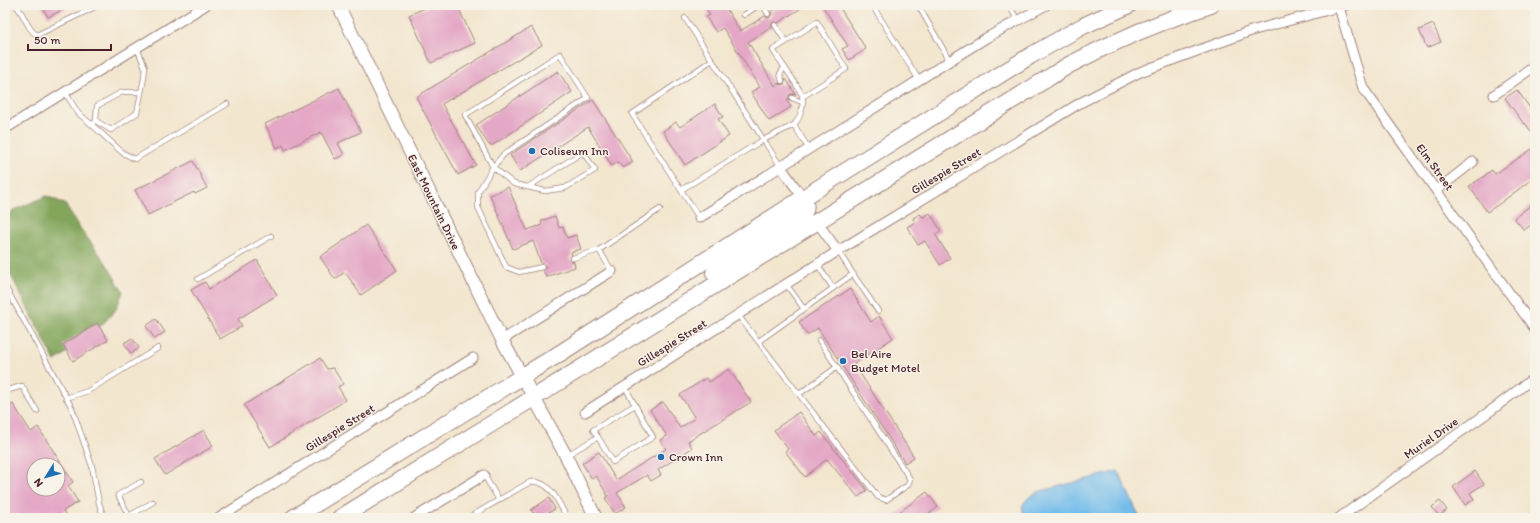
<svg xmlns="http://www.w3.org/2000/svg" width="1540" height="523" font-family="Itim,sans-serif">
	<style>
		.forest { fill: #83a65b; stroke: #666243 }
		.water { fill: #73bceb; stroke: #5e6e8b }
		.building { fill: #e4a7c6; fill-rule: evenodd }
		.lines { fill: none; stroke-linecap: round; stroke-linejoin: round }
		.lane-casing { stroke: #9e827d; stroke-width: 6 }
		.street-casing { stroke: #9e827d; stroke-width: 11 }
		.secondary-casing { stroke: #9e827d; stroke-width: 14 }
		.highway-casing { stroke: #9e827d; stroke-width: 18 }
		.lane { stroke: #fff; stroke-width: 4.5 }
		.street { stroke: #fff; stroke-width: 9 }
		.secondary { stroke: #fff; stroke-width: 12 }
		.highway { stroke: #fff; stroke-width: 16 }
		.poi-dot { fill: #1f6fb2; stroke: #f7f3e8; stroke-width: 1.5 }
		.labels { text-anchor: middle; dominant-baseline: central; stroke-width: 3; stroke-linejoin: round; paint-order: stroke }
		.poi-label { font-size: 12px; fill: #4a1f2b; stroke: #f7f3e8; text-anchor: start }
		.street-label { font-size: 12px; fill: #4a1f2b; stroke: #f7f3e8 }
	</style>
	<rect width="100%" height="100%" fill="#f7f3e8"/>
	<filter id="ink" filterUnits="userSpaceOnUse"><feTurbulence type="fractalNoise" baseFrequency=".025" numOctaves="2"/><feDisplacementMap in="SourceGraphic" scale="8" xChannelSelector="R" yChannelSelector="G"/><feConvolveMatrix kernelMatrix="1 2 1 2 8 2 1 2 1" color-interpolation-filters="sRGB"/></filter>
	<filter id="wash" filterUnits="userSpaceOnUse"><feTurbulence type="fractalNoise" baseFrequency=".012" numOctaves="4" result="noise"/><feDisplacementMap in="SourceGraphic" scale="16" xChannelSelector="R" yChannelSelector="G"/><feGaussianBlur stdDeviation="0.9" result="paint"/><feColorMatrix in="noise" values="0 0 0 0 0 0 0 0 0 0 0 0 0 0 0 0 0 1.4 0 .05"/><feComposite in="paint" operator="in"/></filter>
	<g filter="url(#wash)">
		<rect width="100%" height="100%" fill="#f3e6cf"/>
		<polygon class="forest" points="47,196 65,204 77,224 106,263 123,292 115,311 93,334 55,361 5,264 5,219 14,210"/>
		<path class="water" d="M1118 471 1140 518H1025C1019 503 1025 500 1037 492Z"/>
		<g id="blocks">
			<g class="building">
				<polygon points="41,5 72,5 48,17"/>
				<polygon points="432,5 457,5 475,43 431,63 409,15"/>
				<polygon points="704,5 724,5 740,31 765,16 768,18 770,17 772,14 771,12 782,5 806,5 778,23 773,22 772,24 772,27 748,42 775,86 779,83 781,85 784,84 786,79 796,95 791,94 789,96 789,100 787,101 791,107 769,121 751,92 760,87 723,28 716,32 706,17 710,15"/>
				<polygon points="822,5 838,5 866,49 849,60 842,49 848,46"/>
				<polygon points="1433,24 1441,42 1427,48 1419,30"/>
				<polygon points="531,27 542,45 442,104 476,165 458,175 416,97"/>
				<polygon points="558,71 572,92 493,145 489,145 476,125"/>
				<polygon points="339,88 361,132 338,143 344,155 335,159 321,132 285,150 283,145 277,148 265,124"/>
				<polygon points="1517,90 1535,115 1535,137 1525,123 1524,124 1505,98"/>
				<polygon points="593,100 633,162 623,168 618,162 612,166 588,127 520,171 510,155"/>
				<polygon points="715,104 723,117 718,119 729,136 685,165 663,131 676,122 680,127"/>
				<polygon points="1535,147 1535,177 1499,204 1487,212 1469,186 1485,176 1485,175 1492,170 1495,174"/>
				<polygon points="193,161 207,188 195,194 194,192 148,215 135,190"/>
				<polygon points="508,187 527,230 542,225 541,221 555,216 559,228 563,227 567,238 576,235 581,249 571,252 572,255 569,258 571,261 574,262 575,267 546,277 543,270 546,266 541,263 533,241 513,249 490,195"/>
				<polygon points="1535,202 1535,222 1524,230 1514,218"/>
				<polygon points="930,213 941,231 935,234 950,258 940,265 925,241 918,245 907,227 915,222 913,218 920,214 923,217"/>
				<polygon points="366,225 397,270 361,295 345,272 335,279 320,257"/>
				<polygon points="257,260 277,295 238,319 242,326 220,339 191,290 205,282 209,289"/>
				<polygon points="850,289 871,322 879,316 893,338 854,364 914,457 905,463 818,328 807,335 799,322"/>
				<polygon points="156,319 165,332 155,339 146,326"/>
				<polygon points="97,323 108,340 73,361 63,345"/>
				<polygon points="132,338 139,348 131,354 124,343"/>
				<polygon points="320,358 327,369 333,368 343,384 338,387 346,400 270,447 244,405"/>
				<polygon points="729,369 751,402 688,441 692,448 658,470 661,475 651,481 647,475 617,493 626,507 615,514 605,498 608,496 596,476 592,479 582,463 599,452 616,480 666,449 660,440 667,436 650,410 663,402 680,428 695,418 680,395 706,378 709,382"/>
				<path d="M13 404 31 432 38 427 73 482 68 486 78 502 63 511 68 518H5V409ZM34 465H58V489H34Z"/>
				<polygon points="799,412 816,436 821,432 867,490 858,497 827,459 805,477 785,451 788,449 774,430"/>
				<polygon points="204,430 213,446 165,475 155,459"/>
				<polygon points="1475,471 1484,484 1470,493 1474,499 1465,505 1453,487"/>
				<polygon points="927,492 938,507 923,518 891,518"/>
				<polygon points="549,498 555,509 540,518 537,518 531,510"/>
				<polygon points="1440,501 1447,510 1439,516 1432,507"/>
			</g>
		</g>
	</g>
	<g filter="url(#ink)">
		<use href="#blocks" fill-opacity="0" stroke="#9e827d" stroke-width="1"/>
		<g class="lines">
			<defs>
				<g id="lane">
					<path d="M15 5C25 13 26 29 37 35L99 5"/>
					<polyline points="763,5 768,14"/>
					<polyline points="872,5 919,80"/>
					<polyline points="918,5 950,61"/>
					<polyline points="1009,5 1018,21"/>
					<polyline points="744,15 759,5"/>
					<polyline points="685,18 781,167"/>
					<polyline points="775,25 786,42"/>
					<polyline points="782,81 780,74 784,68"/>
					<polyline points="65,92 78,113 91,124 93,123"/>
					<path d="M802 97 846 69 817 22 773 50C781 63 796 82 802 95 805 104 800 118 794 125L809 149"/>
					<polyline points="792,98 802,102"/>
					<polyline points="96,121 111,130 137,113 144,78 145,67 137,48"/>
					<polyline points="96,121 97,106 122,92 140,92"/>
					<polyline points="91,124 123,153 135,159 227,104"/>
					<polyline points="528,187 583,152 595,170 565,188 545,191 514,184 493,167 504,154 588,98 560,54 465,115 493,167 478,192 478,207 506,267 519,272 542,267"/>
					<polyline points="681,190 763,140 794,125"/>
					<polyline points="699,218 632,114 712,60"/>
					<polyline points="599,250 660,209"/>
					<polyline points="838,251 853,274"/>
					<polyline points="573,258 599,250 612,271"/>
					<polyline points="817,264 833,288"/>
					<polyline points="198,279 271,236"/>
					<polyline points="786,284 804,309"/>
					<polyline points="5,286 72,408 92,466 99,503 104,518"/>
					<polyline points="738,315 878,497 886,500 908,485 910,479 819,340"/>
					<polyline points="759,341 853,274 878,311"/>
					<polyline points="5,391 22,386 37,411"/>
					<polyline points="799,394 837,367"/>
					<polyline points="66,398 88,391 158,348"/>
					<polyline points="598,437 593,430 635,405"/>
					<polyline points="567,455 598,437 613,462 653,437 625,387"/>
					<polyline points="484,475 499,500"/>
					<polyline points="141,482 118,495 129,516 153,502"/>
					<path d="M468 518 530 482C550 479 559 503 567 518"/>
				</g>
				<g id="street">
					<polyline points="1339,7 1363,88 1535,329"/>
					<polyline points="1494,95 1535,66"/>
					<polyline points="5,129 206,5"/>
					<polyline points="781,167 803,198"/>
					<polyline points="1437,190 1473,162"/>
					<polyline points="699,218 986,38 1046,5"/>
					<polyline points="817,222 838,251"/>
					<polyline points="502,340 612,271"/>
					<polyline points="585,412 838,251 1080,103 1140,72 1251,31 1346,5"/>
					<polyline points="219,518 473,358"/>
					<polyline points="414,518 484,475"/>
					<polyline points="1339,518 1493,409 1535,377"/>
				</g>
				<polyline id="secondary" points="338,5 502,340 566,456 596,518"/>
				<g id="highway">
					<path d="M714 273 803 214C807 208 806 205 803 198"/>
					<polyline points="293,518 562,352 825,184 1030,56 1083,26 1129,5"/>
					<path d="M340 518 1069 65C1116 40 1161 21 1211 5"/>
				</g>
			</defs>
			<use href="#lane" class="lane-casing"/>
			<use href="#street" class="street-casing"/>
			<use href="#secondary" class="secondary-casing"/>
			<use href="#highway" class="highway-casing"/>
			<use href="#lane" class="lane"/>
			<use href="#street" class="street"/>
			<use href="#secondary" class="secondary"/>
			<use href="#highway" class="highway"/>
		</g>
	</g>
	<g class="poi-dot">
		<circle cx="532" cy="151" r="4"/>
		<circle cx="843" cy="361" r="4"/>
		<circle cx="661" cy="457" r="4"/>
	</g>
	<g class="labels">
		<g class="poi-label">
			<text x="540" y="151">Coliseum Inn</text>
			<text x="851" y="354">Bel Aire<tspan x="851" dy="14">Budget Motel</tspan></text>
			<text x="669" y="457">Crown Inn</text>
		</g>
		<g class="street-label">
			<text transform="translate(1435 167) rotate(54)">Elm Street</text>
			<text transform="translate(946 171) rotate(-31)">Gillespie Street</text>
			<text transform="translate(434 202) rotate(64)">East Mountain Drive</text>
			<text transform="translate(672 343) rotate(-32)">Gillespie Street</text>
			<text transform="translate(340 428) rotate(-32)">Gillespie Street</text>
			<text transform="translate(1431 438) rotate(-35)">Muriel Drive</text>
		</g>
	</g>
	<rect width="1540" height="523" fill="none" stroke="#f7f3e8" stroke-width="20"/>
	<g transform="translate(46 477) rotate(233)"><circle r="19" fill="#f7f3e8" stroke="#b29e9c"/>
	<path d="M0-3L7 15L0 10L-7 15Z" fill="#1f6fb2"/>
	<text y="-6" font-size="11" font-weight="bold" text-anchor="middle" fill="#4a1f2b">N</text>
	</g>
	<path d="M28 44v6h83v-6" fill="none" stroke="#4a1f2b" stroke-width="2"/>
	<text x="34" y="44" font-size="12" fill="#4a1f2b" stroke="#f7f3e8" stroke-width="3" paint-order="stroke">50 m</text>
</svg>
